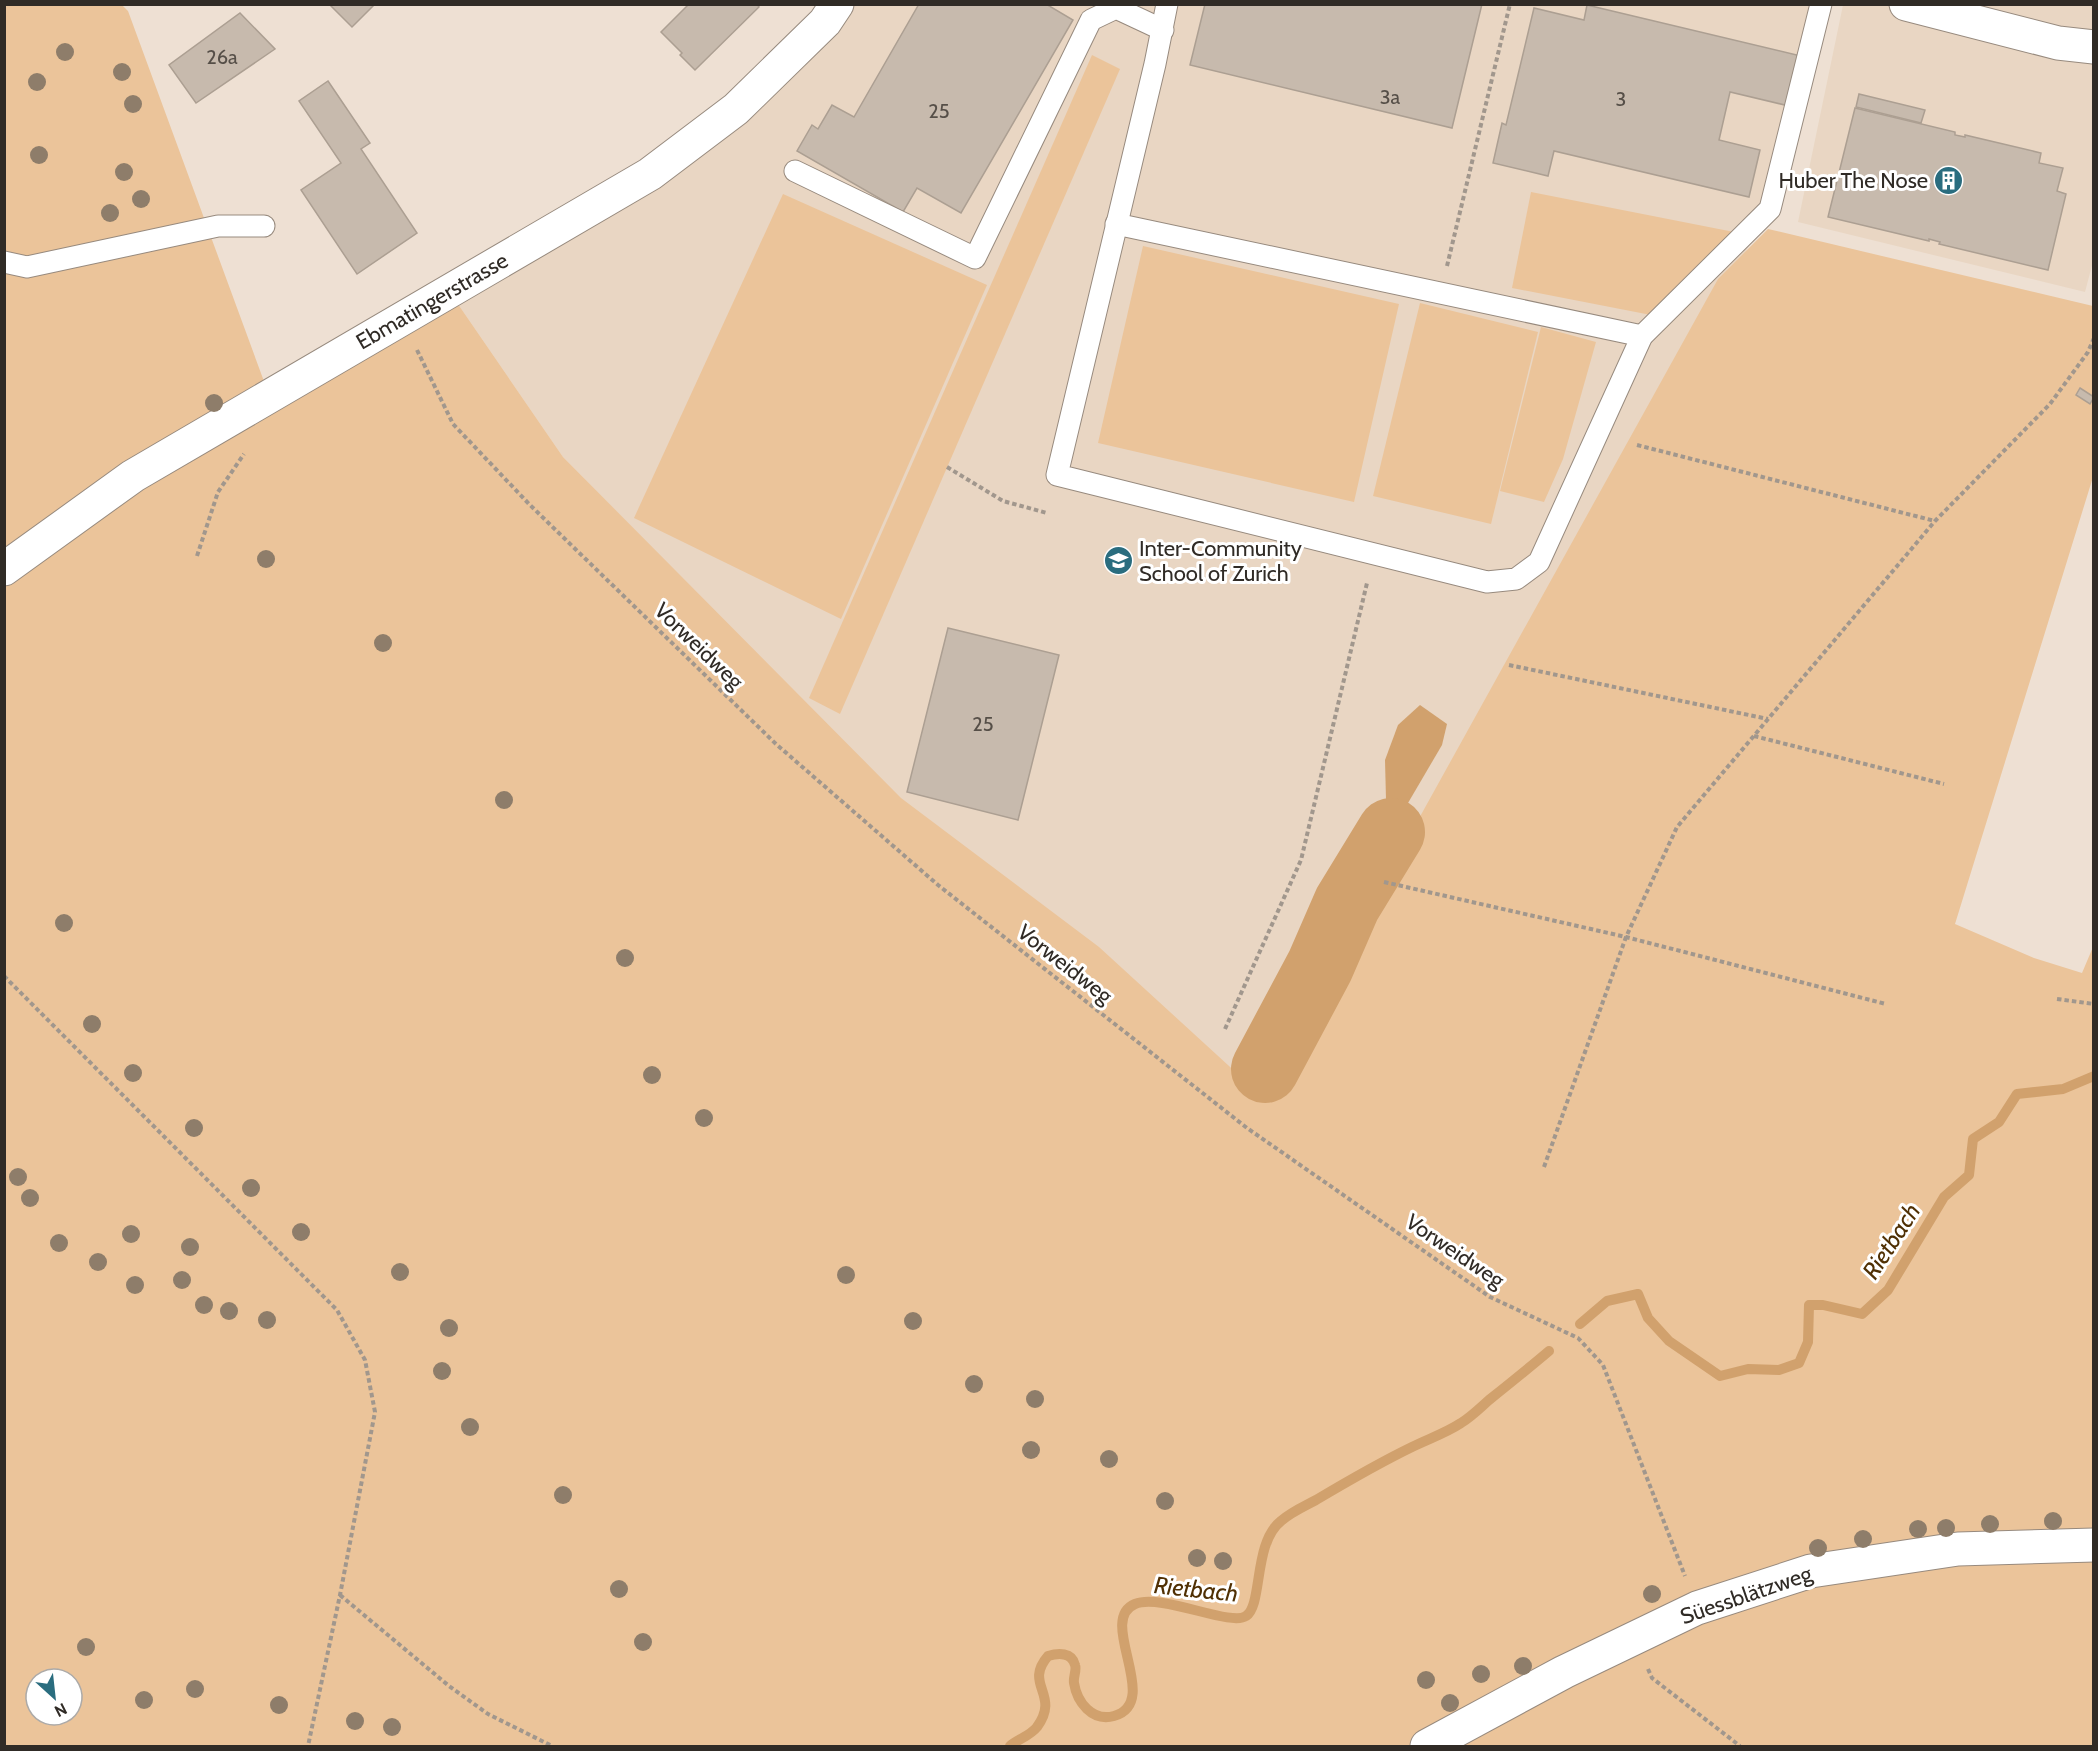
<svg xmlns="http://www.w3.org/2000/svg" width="2098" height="1751" font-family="Cabin,sans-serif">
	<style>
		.built { fill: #e9d6c3 }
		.green { fill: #ebc49a; fill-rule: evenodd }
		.water { fill: #d1a16d }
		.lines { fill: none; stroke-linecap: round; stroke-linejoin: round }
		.stream { stroke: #d1a16d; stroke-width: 10 }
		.river { stroke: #d1a16d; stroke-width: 68 }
		.building { fill: #c7baad; stroke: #ac9f92; stroke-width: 1.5 }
		.service-casing { stroke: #978a7e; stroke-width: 23 }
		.minor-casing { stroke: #978a7e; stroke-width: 35 }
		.path { stroke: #a1978d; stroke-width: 4; stroke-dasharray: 4.5 3; stroke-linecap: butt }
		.service { stroke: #fff; stroke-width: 21 }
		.minor { stroke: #fff; stroke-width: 33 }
		.tree { fill: #8e7d6a }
		.labels { text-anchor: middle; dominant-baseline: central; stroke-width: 6; stroke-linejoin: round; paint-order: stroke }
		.number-label { font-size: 20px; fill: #564f48 }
		.poi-label { font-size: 22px; fill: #302b26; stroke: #fff; text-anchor: end }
		.street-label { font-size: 22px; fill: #302b26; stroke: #fff }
		.water-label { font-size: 24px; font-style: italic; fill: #503004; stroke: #fff }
	</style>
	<rect width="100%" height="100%" fill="#eee0d3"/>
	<g class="built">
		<polygon points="837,5 1821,5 1770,209 1264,1098 899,799 563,457 449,291 650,174"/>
		<polygon points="1843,5 2093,5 2094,258 2085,292 1798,222"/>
	</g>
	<g class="green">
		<path d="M5 5H122L128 11 269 395 449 291 563 457 901 798 1099 947 1264 1098 1718 279 1768 229 2093 306V477L1955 924 2034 958 2082 973 2093 947V1746H5ZM36 1679H72V1715H36Z"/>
		<polygon points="1092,55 1120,69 840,714 809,698"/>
		<polygon points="1531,192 1734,232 1651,315 1512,288"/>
		<polygon points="783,194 987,285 841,619 634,518"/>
		<polygon points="1143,246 1399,304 1354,502 1098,443"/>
		<polygon points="1420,303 1538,332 1491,524 1373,496"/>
		<polygon points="1541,327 1596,342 1563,459 1544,502 1500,491"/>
	</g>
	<polygon class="water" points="1420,705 1447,724 1442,745 1391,832 1386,799 1385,760 1398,725"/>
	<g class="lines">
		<g class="stream">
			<polyline points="1580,1324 1607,1301 1638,1294 1648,1318 1669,1341 1720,1376 1748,1369 1779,1370 1799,1363 1808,1342 1809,1305 1823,1305 1862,1314 1888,1290 1944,1197 1969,1175 1973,1139 1999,1122 2017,1094 2063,1089 2094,1076"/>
			<path d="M1010 1746C1018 1739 1030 1736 1037 1727 1061 1694 1023 1685 1048 1656 1058 1653 1072 1652 1075 1665 1077 1670 1073 1677 1074 1683 1077 1702 1092 1722 1114 1716 1163 1702 1096 1620 1135 1604 1161 1593 1231 1627 1246 1616 1263 1605 1253 1543 1281 1521 1291 1512 1305 1506 1316 1500 1348 1481 1379 1463 1412 1447 1428 1439 1446 1433 1461 1423 1471 1417 1480 1408 1489 1400 1509 1384 1529 1368 1549 1351"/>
		</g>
		<polyline class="river" points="1265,1069 1320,966 1347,904 1391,832"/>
	</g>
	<g class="building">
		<polygon points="329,4 375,4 352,27"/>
		<polygon points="689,4 757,4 759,7 695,70 680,55 682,53 661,32"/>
		<polygon points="919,4 1046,4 1073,20 961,213 917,188 903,212 797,151 812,125 818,129 832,105 854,117"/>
		<polygon points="1205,4 1482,4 1452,128 1190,65"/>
		<polygon points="1587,5 1801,56 1789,106 1730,92 1719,140 1760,150 1749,197 1554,151 1548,176 1493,163 1502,123 1506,125 1534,8 1584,20"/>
		<polygon points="240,13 275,49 196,103 169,65"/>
		<polygon points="328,81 370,143 361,149 417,233 357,274 301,190 341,163 299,101"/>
		<polygon points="1859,94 1925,110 1921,123 1856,107"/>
		<polygon points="1855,108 1955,132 1955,135 1965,137 1965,135 2041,153 2039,163 2063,168 2057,191 2066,194 2048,270 1939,244 1940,242 1929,239 1929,241 1828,217"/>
		<polygon points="2080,388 2094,397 2090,404 2076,395"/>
		<polygon points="948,628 1059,655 1018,820 907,792"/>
	</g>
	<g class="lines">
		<defs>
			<g id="service">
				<polyline points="1167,4 1155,64 1057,475 1487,582 1516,579 1539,562 1642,336 1770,209 1821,4"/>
				<polyline points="795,171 975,258 1091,20 1116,8 1163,30"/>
				<polyline points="1116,224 1642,336"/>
				<polyline points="4,262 27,267 218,226 264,226"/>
			</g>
			<g id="minor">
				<polyline points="1906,4 2058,43 2094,47"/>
				<polyline points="4,569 133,476 650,174 736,109 825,22 837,4"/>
				<polyline points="1427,1746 1564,1672 1697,1608 1811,1571 1958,1549 2094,1545"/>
			</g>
		</defs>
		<use href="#service" class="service-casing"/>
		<use href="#minor" class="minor-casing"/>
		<g class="path">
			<polyline points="1447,266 1510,4"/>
			<polyline points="417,350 453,424 530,505 776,744 938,885 1247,1128 1490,1297 1578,1338 1603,1365 1685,1576"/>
			<polyline points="1637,445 1935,521"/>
			<polyline points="947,467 1003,501 1047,513"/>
			<polyline points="197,556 218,492 244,454"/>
			<polyline points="1509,665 1768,719"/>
			<polyline points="1754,736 1944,784"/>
			<polyline points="1384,882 1626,937 1886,1004"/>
			<polyline points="4,976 337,1310 365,1360 375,1412 340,1595 308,1746"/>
			<polyline points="2057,999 2094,1004"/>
			<polyline points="1225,1029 1301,860 1367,583"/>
			<polyline points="1544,1167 1626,937 1677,827 1935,521 2050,404 2088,352 2094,338"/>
			<polyline points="340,1595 449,1686 488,1714 552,1746"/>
			<polyline points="1648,1669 1652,1678 1740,1746"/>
		</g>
		<use href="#service" class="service"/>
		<use href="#minor" class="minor"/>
	</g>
	<g class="tree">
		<circle cx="65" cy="52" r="9"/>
		<circle cx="122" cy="72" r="9"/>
		<circle cx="37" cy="82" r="9"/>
		<circle cx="133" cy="104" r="9"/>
		<circle cx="39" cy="155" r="9"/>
		<circle cx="124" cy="172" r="9"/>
		<circle cx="141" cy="199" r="9"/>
		<circle cx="110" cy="213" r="9"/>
		<circle cx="214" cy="403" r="9"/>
		<circle cx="266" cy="559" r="9"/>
		<circle cx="383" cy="643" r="9"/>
		<circle cx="504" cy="800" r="9"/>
		<circle cx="64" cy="923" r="9"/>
		<circle cx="625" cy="958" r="9"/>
		<circle cx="92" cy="1024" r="9"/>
		<circle cx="133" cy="1073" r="9"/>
		<circle cx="652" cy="1075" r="9"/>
		<circle cx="704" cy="1118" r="9"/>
		<circle cx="194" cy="1128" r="9"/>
		<circle cx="18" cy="1177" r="9"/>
		<circle cx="251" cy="1188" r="9"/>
		<circle cx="30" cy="1198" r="9"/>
		<circle cx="301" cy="1232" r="9"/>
		<circle cx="131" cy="1234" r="9"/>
		<circle cx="59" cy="1243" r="9"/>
		<circle cx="190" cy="1247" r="9"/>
		<circle cx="98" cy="1262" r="9"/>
		<circle cx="400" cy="1272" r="9"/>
		<circle cx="846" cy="1275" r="9"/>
		<circle cx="182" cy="1280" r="9"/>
		<circle cx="135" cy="1285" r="9"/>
		<circle cx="204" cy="1305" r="9"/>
		<circle cx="229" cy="1311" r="9"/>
		<circle cx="267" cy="1320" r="9"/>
		<circle cx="913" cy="1321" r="9"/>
		<circle cx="449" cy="1328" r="9"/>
		<circle cx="442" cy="1371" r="9"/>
		<circle cx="974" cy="1384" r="9"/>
		<circle cx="1035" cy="1399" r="9"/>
		<circle cx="470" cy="1427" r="9"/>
		<circle cx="1031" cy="1450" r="9"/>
		<circle cx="1109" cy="1459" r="9"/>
		<circle cx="563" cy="1495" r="9"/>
		<circle cx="1165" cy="1501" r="9"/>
		<circle cx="2053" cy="1521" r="9"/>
		<circle cx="1990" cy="1524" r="9"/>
		<circle cx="1946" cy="1528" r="9"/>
		<circle cx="1918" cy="1529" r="9"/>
		<circle cx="1863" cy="1539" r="9"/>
		<circle cx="1818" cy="1548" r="9"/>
		<circle cx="1197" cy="1558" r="9"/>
		<circle cx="1223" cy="1561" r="9"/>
		<circle cx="619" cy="1589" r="9"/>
		<circle cx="1652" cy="1594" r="9"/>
		<circle cx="643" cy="1642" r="9"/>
		<circle cx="86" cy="1647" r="9"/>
		<circle cx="1523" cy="1666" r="9"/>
		<circle cx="1481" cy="1674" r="9"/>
		<circle cx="1426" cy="1680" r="9"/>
		<circle cx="195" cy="1689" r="9"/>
		<circle cx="144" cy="1700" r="9"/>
		<circle cx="1450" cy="1703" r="9"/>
		<circle cx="279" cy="1705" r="9"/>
		<circle cx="355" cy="1721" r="9"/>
		<circle cx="392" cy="1727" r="9"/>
	</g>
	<defs>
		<symbol id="building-disc" viewBox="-11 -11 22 22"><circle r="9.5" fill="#2a6d7f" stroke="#fff"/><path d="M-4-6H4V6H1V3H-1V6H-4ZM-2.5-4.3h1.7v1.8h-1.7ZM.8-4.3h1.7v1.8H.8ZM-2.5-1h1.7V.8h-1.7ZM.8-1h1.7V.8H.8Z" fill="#fff"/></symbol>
		<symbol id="school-disc" viewBox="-11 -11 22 22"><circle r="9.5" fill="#2a6d7f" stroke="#fff"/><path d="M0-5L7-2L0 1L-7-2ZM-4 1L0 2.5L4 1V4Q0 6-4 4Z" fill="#fff"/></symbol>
	</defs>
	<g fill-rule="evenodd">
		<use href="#building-disc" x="1932" y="164" width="33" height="33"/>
		<use href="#school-disc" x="1102" y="544" width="33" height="33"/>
	</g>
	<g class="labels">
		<g class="number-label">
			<text x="222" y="57">26a</text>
			<text x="1390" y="97">3a</text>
			<text x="1621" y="99">3</text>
			<text x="939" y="111">25</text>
			<text x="983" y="724">25</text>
		</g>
		<g class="poi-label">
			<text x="1928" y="180">Huber The Nose</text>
			<text x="1139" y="548" text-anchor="start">Inter-Community<tspan x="1139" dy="25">School of Zurich</tspan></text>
		</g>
		<g class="street-label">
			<text transform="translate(432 301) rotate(-30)">Ebmatingerstrasse</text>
			<text transform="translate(699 646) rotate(44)">Vorweidweg</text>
			<text transform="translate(1065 964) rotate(38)">Vorweidweg</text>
			<text transform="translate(1455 1251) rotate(34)">Vorweidweg</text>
			<text transform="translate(1746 1595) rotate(-19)">Süessblätzweg</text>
		</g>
		<g class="water-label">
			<text transform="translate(1891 1241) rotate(-57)">Rietbach</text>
			<text transform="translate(1196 1589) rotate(6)">Rietbach</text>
		</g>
	</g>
	<rect width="2098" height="1751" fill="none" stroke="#302b26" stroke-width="12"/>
	<g transform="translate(54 1697) rotate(153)"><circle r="28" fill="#ffffff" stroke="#acaaa8" stroke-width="1.5"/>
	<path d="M0-4.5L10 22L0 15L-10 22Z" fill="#2a6d7f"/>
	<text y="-9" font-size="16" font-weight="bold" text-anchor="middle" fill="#302b26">N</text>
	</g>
</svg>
